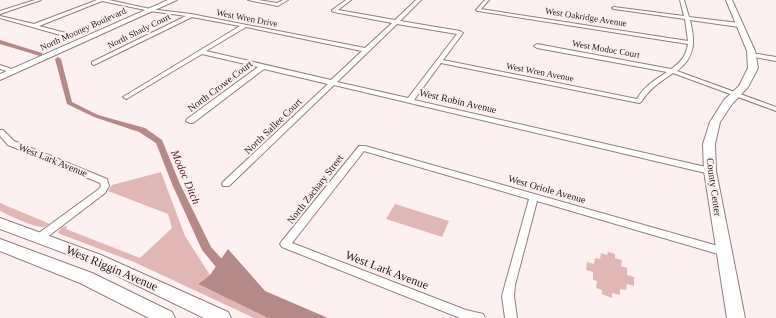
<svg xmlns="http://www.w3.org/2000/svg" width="776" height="318" font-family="'Times New Roman',serif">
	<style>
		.green { fill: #e1b7b5 }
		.water { fill: #b48988 }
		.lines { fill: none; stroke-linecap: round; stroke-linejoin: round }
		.canal { fill: #b48988; fill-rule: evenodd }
		.street-casing { stroke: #917f7e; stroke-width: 2 }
		.secondary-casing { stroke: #917f7e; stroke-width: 2 }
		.street { fill: #fff; fill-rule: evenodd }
		.secondary { fill: #fff; fill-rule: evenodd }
		.labels { text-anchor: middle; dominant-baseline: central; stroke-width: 4; stroke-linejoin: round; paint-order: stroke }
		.far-street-label { font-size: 9px; fill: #292221; stroke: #fdf0f0 }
		.street-label { font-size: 10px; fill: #292221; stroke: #fdf0f0 }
		.water-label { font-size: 11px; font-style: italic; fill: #4b1417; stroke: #fdf0f0 }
		.near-street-label { font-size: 12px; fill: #292221; stroke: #fdf0f0 }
	</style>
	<rect width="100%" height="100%" fill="#fdf0f0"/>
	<g class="green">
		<polygon points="161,172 185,236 210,275 198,284 268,318 254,318 134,262 60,234 58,232 62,227 67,226 66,229 140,258 172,228 168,214 108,191 112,185"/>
		<path d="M0 203 50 224C47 225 45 227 41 227 34 227 8 215 0 211Z"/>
		<polygon points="395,204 449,221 442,237 386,219"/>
		<polygon points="608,252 615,254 615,258 622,260 621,266 627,268 627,275 634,277 634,286 627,284 626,290 620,289 620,295 612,293 612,298 602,294 602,290 596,288 597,281 593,280 593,272 586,270 587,262 594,264 595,258 600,259 601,253 607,255"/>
	</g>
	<polygon class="water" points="228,249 265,291 328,318 268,318 198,284 210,275"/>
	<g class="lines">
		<g class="canal">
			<polygon points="0,40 42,53 43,54 40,56 0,44"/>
			<polygon points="58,57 61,59 72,102 98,115 145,128 162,140 180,184 211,247 229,267 230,270 229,273 225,274 221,273 202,250 172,184 156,143 139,132 94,117 67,104 55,59"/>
		</g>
		<defs>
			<g id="street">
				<polygon points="35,0 41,0 0,14 0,11"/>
				<path d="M97 0H109L150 9 191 14 365 48 392 23 334 12 332 11V10L346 0H351L338 10 395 20 416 0H421L400 21 460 31 463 33 443 60 637 99C644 86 655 80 667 72L537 48 534 46 537 44 671 69C681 62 686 56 688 44L478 11 476 10 485 0H489L481 9 688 41 685 19 614 9 612 8 614 7 684 16 680 0H684L689 17 739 23 742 25 739 27 690 20C695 41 696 56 677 71L776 107V111L673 73C659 83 651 87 641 102L639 103 441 63 414 100 710 168 714 171 710 174 334 85 229 186H223L222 184 223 182 328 84 264 69 193 123H190L186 121 187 119 258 67 202 54 128 98 126 99 123 97 240 26 192 17 94 65 92 64V62L186 16 150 11 102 1 39 26 66 33V35L64 36 0 18V16L34 24ZM397 24 457 34 408 98 337 82ZM246 27 362 51 331 80 206 51Z"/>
				<polygon points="248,0 258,0 277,3 283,0 288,0 278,6"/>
				<polygon points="751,53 776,57 776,61 749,56 749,54"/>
				<polygon points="0,65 15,70 16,71 13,73 0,69"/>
				<polygon points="0,130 3,130 14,141 107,179 109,186 105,193 42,241 39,242 36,241 34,238 36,235 99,189 101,186 100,183 8,145 0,136"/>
				<polygon points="359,146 365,146 725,248 729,249 730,252 729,255 725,256 537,201 515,285 514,296 517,318 505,318 502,296 505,285 529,199 364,151 292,243 466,310 483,314 485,318 460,318 282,247 280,244 282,241"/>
			</g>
			<g id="secondary">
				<polygon points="168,0 177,0 0,80 0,74"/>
				<polygon points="726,0 732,0 755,51 758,68 748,87 732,104 720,122 715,144 716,171 745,318 727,318 704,171 703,144 710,122 724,100 739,86 748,68 747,51"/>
				<polygon points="0,218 101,255 228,312 231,318 204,318 91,263 0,229"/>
				<polygon points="0,239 92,273 172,312 175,318 149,318 80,283 0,251"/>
			</g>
		</defs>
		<use href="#street" class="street-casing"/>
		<use href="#secondary" class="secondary-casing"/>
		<use href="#street" class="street"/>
		<use href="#secondary" class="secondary"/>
	</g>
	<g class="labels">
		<g class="far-street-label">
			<text transform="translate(586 17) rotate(9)">West Oakridge Avenue</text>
			<text transform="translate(247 18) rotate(11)">West Wren Drive</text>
			<text transform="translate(83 29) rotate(-24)">North Mooney Boulevard</text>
			<text transform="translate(139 31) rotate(-26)">North Shady Court</text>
			<text transform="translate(606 49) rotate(10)">West Modoc Court</text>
			<text transform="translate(540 72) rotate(11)">West Wren Avenue</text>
		</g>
		<g class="street-label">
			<text transform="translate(220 86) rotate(-37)">North Crowe Court</text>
			<text transform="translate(458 101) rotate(13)">West Robin Avenue</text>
			<text transform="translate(273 126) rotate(-44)">North Sallee Court</text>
			<text transform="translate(53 160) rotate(22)">West Lark Avenue</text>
			<text transform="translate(714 187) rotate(82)">County Center</text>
			<text transform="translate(315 189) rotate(-52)">North Zachary Street</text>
			<text transform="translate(547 189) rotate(16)">West Oriole Avenue</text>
		</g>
		<g class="water-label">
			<text transform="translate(186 177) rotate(67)">Modoc Ditch</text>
		</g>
		<g class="near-street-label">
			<text transform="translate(112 268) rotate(23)">West Riggin Avenue</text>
			<text transform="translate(387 270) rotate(21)">West Lark Avenue</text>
		</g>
	</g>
</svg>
